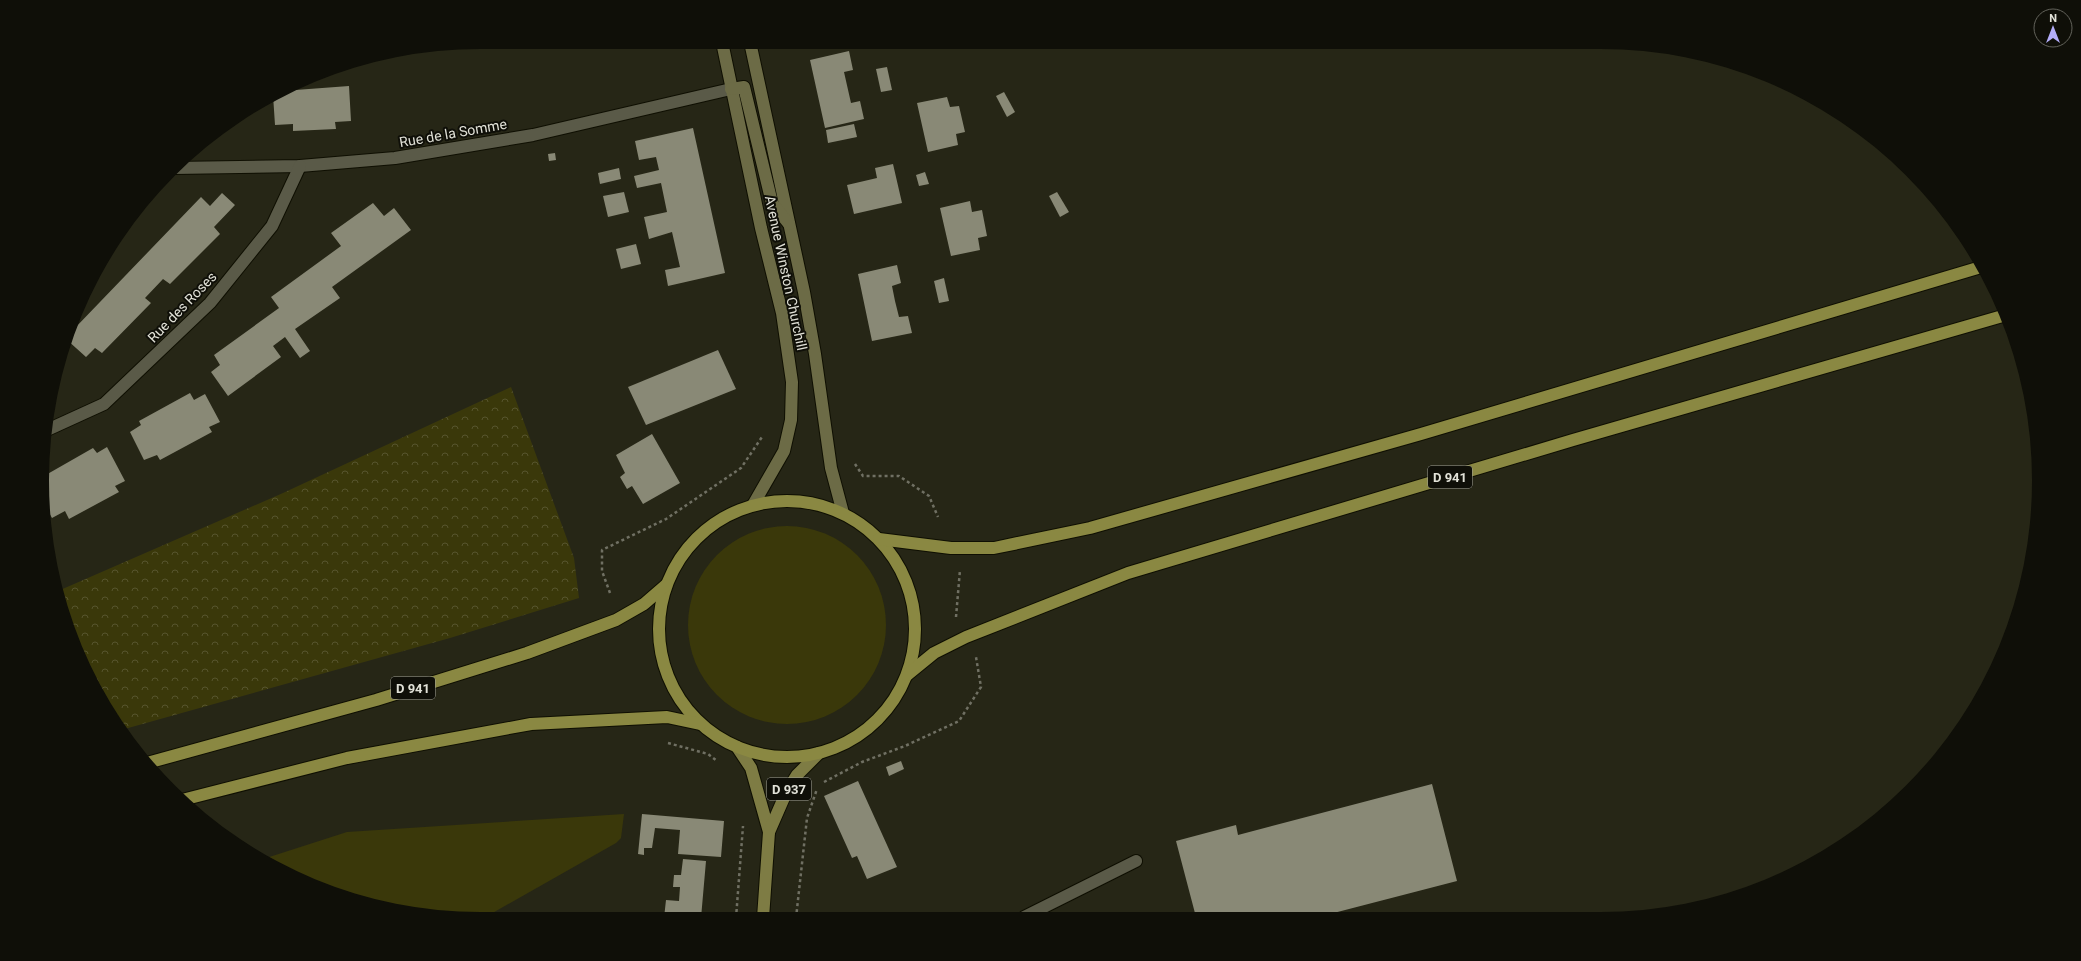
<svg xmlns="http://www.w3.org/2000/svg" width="2081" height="961" font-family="Roboto,sans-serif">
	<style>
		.green { fill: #3a380a }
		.forest { fill: url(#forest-crowns) }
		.building { fill: #898976 }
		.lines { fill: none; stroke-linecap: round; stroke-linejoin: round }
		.service-casing { stroke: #0f0f02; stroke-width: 14 }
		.minor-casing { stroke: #0f0f02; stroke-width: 14 }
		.secondary-casing { stroke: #0f0f02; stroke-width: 14 }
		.primary-casing { stroke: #0f0f02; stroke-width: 14 }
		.trunk-casing { stroke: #0f0f02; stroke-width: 14 }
		.path { stroke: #707063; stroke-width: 2.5; stroke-dasharray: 3 3; stroke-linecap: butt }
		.service { stroke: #5a5a48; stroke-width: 12 }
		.minor { stroke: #5a5a48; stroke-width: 12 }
		.secondary { stroke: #6c6b46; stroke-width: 12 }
		.primary { stroke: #7e7c44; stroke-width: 12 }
		.trunk { stroke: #8a8842; stroke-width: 12 }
		.labels { text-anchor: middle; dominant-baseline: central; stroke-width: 4; stroke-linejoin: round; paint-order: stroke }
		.shield { fill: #0f0f08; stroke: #a2a299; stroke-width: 1 }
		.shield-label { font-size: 13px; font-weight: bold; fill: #e1e1d7 }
		.street-label { font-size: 14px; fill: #e1e1d7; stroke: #0f0f08 }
	</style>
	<defs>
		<pattern id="forest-crowns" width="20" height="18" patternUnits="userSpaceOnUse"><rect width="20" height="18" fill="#3a380a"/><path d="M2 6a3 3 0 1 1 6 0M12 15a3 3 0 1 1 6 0" fill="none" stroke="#56542d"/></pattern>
	</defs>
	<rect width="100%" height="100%" fill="#262616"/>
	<g class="green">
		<circle cx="787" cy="625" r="99"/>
		<polygon points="624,814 621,838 616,843 482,919 395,911 313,886 260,860 347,832"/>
	</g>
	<path class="forest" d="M511 387 574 558 579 598 450 638 121 730C92 687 70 640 58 591L283 493Z"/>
	<g class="building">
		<polygon points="849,51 853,70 844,72 851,103 860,101 864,119 825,128 810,60"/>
		<polygon points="887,67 892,90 881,92 876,69"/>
		<polygon points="349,86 351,121 335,122 336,129 293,131 293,124 275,125 273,95 282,91"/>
		<polygon points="1004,92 1015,112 1007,117 996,96"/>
		<polygon points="947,97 950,107 959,106 965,132 956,134 958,145 928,152 917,103"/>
		<polygon points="854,124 857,137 828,143 826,130"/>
		<polygon points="693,128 725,273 668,286 665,270 680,267 672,232 649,239 644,217 667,212 661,183 637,188 634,176 659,170 656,157 639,160 635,141"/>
		<polygon points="555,153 556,160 549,161 548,154"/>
		<polygon points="893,164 902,203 854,214 847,185 877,178 875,168"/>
		<polygon points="619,168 621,179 600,184 598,173"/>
		<polygon points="925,172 929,184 919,186 916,175"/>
		<polygon points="624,192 629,212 608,217 603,196"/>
		<polygon points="1057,192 1069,212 1060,217 1049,196"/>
		<polygon points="222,193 235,205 214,227 220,234 170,284 163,279 145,298 151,303 102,353 95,348 86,357 66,339 71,326 74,329 201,197 210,206"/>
		<polygon points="970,201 972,212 982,210 987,236 978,238 980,250 951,256 940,208"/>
		<polygon points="373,203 384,216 394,208 411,230 332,287 340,298 295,329 310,351 300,358 285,337 273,346 281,357 228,396 211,372 220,365 214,355 279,308 271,297 341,246 331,233"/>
		<polygon points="636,244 641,264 621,269 616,249"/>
		<polygon points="897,265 901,283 892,286 895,301 899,317 908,316 912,333 872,341 858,274"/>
		<polygon points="944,278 949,301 939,303 934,281"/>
		<polygon points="718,350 736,389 646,425 628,387"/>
		<polygon points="190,393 194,400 205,394 220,422 209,427 212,432 160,460 157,455 144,460 130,432 141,425 139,421"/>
		<polygon points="652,434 680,483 643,504 632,486 627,489 620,477 625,473 616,455"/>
		<polygon points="107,447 125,481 115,486 119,492 69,519 65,511 52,518 43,502 42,480 45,478 44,476 93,448 97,453"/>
		<polygon points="901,761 904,769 889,776 886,767"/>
		<polygon points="858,781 897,867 867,879 857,856 852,858 824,796"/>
		<polygon points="1432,784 1457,881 1322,916 1196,917 1176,841 1236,825 1238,835"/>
		<polygon points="642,814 724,821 721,857 678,854 680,830 655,828 652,848 644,848 644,855 638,854"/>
		<polygon points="683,859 706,861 701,918 664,918 666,900 679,901 680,887 673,887 674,875 681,875"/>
	</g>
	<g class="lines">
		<defs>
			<polyline id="service" points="1024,917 1136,861"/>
			<g id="minor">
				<polyline points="174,168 300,166 395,158 533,135 731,89"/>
				<polyline points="47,430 104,404 210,303 272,226 300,166"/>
			</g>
			<g id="secondary">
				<polyline points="722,42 761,228 782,313 792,382 791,420 784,451 753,505"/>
				<polyline points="750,42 804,292 815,354 831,468 843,513"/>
				<polyline points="731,89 744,87 772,203 789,224"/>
			</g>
			<g id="primary">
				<polyline points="737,747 751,768 769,832"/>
				<polyline points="763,918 769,832 786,793 797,775 819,753"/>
			</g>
			<g id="trunk">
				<circle cx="787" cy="629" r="128"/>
				<polyline points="879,539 951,548 994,548 1090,528 1421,434 1981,267"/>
				<polyline points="907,675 934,653 966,637 1128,573 1573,440 2006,315"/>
				<polyline points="147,763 376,700 527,653 616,620 644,604 666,585"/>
				<polyline points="182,800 347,758 531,724 667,717 700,724"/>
			</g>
		</defs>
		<use href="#service" class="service-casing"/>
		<use href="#minor" class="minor-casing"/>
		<use href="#secondary" class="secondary-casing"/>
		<use href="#primary" class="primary-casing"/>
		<use href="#trunk" class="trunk-casing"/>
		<g class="path">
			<polyline points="855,464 863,476 899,476 929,496 938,517"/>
			<polyline points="610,593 602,571 602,550 666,519 741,468 762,437"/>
			<polyline points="956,617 960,570"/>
			<polyline points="668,743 708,754 717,761"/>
			<polyline points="824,782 862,762 905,746 959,721 981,687 976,657"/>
			<polyline points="736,918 743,826"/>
			<polyline points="796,918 807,818 817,789"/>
		</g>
		<use href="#service" class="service"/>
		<use href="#minor" class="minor"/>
		<use href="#secondary" class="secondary"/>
		<use href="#primary" class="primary"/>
		<use href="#trunk" class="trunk"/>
	</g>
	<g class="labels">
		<g class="shield">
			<rect x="1428" y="466" width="44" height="22" rx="3"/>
			<rect x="391" y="677" width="44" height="22" rx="3"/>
			<rect x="767" y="778" width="44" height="22" rx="3"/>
		</g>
		<g class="shield-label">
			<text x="1450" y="477">D 941</text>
			<text x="413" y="688">D 941</text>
			<text x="789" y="789">D 937</text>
		</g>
		<g class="street-label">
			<text transform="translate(453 133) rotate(-10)">Rue de la Somme</text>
			<text transform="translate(786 273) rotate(78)">Avenue Winston Churchill</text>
			<text transform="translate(182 307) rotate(-46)">Rue des Roses</text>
		</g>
	</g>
	<path d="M0 0H2081V961H0ZM480 49H1601A431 431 0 0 1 2032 480V481A431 431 0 0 1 1601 912H480A431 431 0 0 1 49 481V480A431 431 0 0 1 480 49Z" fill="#0f0f08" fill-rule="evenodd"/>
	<g transform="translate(2053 28)"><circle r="19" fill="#0f0f08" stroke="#63635b"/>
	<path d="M0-3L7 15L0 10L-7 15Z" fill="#b3adf9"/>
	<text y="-6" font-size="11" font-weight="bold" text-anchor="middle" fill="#e1e1d7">N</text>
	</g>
</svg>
